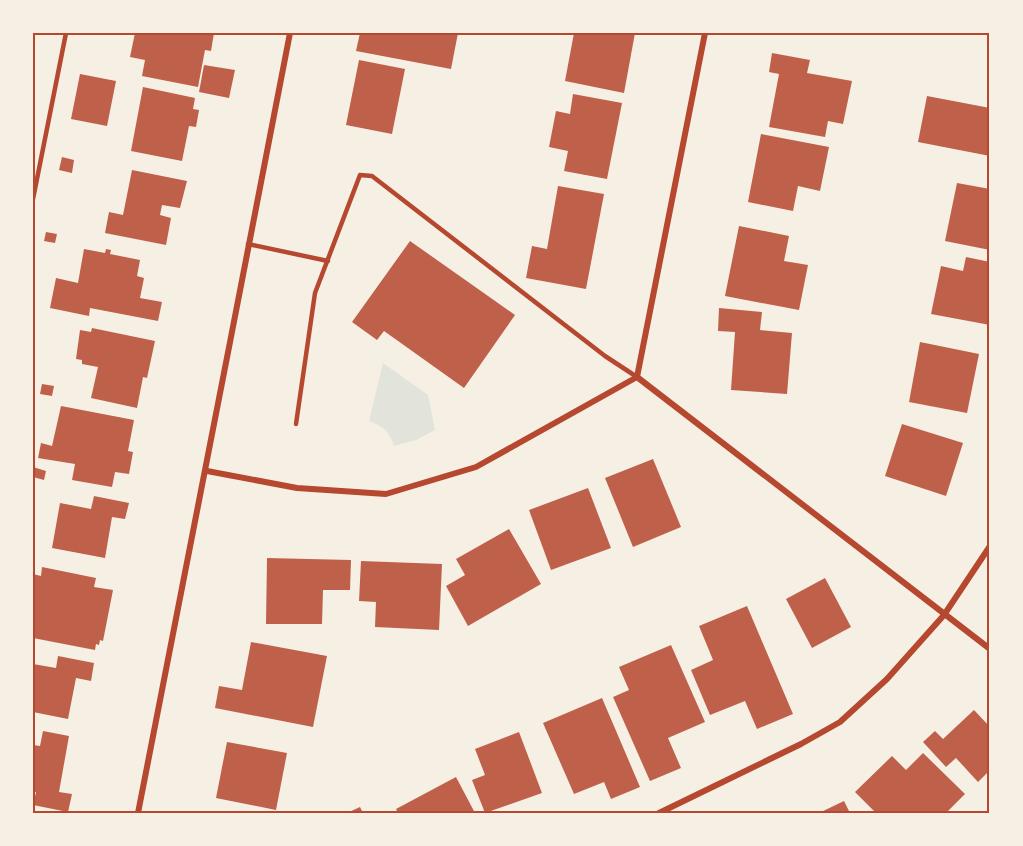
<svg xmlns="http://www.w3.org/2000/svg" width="1023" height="846" font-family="Rubik,sans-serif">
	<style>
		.green { fill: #e2e4dc }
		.building { fill: #bf614a }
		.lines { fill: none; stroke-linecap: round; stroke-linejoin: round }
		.service { stroke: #b5482f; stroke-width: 4.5 }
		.minor { stroke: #b5482f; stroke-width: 6 }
		.neatline { fill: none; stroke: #b5482f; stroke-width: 2 }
	</style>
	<rect width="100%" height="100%" fill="#f6efe4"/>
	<path class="green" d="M383 363 428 395 435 430 416 440 394 446C389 431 383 426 369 421Z"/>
	<g class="building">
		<polygon points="135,33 214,33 211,51 205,50 198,87 142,76 145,60 130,57"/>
		<polygon points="360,33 458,33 451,69 356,51"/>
		<polygon points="574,33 635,33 624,93 565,81"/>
		<polygon points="772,53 810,60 807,73 852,81 843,124 828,121 825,137 769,127 779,74 769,72"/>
		<polygon points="359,60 405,69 392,134 346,125"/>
		<polygon points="204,65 235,70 229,98 199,92"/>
		<polygon points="80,74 116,81 107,126 71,119"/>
		<polygon points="143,87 195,98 193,109 199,110 196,127 189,126 182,161 131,151"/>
		<polygon points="573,94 622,103 607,179 564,171 568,151 549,147 556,111 570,114"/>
		<polygon points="927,96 990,108 990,156 918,142"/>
		<polygon points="761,134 829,147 820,191 798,186 793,211 748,202"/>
		<polygon points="62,157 74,160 72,173 59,170"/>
		<polygon points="132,170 187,181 180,208 162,205 160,215 171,218 166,245 105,233 109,212 123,215"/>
		<polygon points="957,183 990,189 990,250 945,241"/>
		<polygon points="558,186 604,194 586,289 526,278 532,246 547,249"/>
		<polygon points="739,226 789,236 784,261 808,265 799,310 725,296"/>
		<polygon points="46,232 57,234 55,243 44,241"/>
		<polygon points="410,241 515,315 464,388 384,331 377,340 352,322"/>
		<polygon points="84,249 105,253 106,249 111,250 110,254 140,260 137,276 144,278 140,298 162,302 158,321 90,308 89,316 50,308 56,278 78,283"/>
		<polygon points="966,257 990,262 990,325 931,314 941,266 963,271"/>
		<polygon points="719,308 762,312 760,330 792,333 787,394 731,390 735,332 718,331"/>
		<polygon points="92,328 155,341 147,378 143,377 137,408 91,398 98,367 82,364 82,360 76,359 80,330 91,332"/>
		<polygon points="920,342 979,354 967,413 909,402"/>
		<polygon points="42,384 54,386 52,396 40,394"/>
		<polygon points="61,406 134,420 128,451 133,452 129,474 115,472 112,487 72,480 75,464 38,458 41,443 52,446"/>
		<polygon points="902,424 963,443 946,496 885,476"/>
		<polygon points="653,459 681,527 633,547 605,478"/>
		<polygon points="33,467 46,471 44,480 33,477"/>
		<polygon points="588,488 611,548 551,570 529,510"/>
		<polygon points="94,496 129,503 125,519 112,517 105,558 52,548 60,503 91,509"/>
		<polygon points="509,529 541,584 468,626 446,586 465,575 456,559"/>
		<polygon points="267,558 351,560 350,590 323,590 322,624 266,624"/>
		<polygon points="361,561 442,564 439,630 375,627 376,602 359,601"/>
		<polygon points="42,567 96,578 94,587 113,590 103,641 100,640 99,645 96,644 95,650 33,638 33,574 41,576"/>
		<polygon points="825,578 851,627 812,648 786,599"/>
		<polygon points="747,606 793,714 757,729 745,701 710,715 691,670 713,660 699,626"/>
		<polygon points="251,642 327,656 313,727 215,708 219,686 242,690"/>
		<polygon points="671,645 705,722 668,738 681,768 650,781 613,697 629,690 619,667"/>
		<polygon points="58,656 94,663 91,681 76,678 68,719 33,712 33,664 56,668"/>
		<polygon points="602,698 640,787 611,799 604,782 574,794 543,723"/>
		<polygon points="974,710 990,727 990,770 978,782 956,758 946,767 923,742 935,731 943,739"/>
		<polygon points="43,731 69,736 59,792 72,794 68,812 33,805 36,792 33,792 33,745 40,746"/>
		<polygon points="519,732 542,793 485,813 472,780 485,775 475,749"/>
		<polygon points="227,742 287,753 276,810 216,798"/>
		<polygon points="923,753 965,794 946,813 876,813 855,792 892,756 906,770"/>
		<polygon points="456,777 475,813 398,813 396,809"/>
		<polygon points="844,801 850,813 819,813"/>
		<polygon points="360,807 363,813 347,813"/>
	</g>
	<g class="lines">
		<g class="service">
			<polyline points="33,199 66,33"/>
			<polyline points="248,244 328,261"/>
			<polyline points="296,424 315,293 360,175 372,176 605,356 637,377"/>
		</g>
		<g class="minor">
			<polyline points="637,377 990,649"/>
			<polyline points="207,471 297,488 386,494 476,467 637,377 705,33"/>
			<path d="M138 813C190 553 239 293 290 33"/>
			<polyline points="659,813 801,744 840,722 887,679 944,615 990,546"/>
		</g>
	</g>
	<rect width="1023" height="846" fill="none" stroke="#f6efe4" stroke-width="69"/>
	<rect x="34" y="34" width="954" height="778" class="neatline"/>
</svg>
